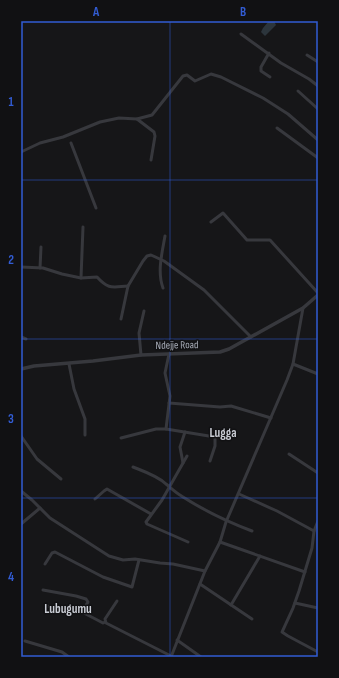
<svg xmlns="http://www.w3.org/2000/svg" width="339" height="678" font-family="'Sofia Sans Condensed',sans-serif">
	<style>
		.water { fill: #2c353c }
		.lines { fill: none; stroke-linecap: round; stroke-linejoin: round }
		.minor { stroke: #37383d; stroke-width: 3 }
		.tertiary { stroke: #37383d; stroke-width: 3.5 }
		.grid { fill: none; stroke: #325cd3; stroke-width: 1; stroke-opacity: 0.55 }
		.labels { text-anchor: middle; dominant-baseline: central; stroke-width: 3; stroke-linejoin: round; paint-order: stroke }
		.street-label { font-size: 11px; fill: #a8adb8; stroke: #111113 }
		.quarter-label { font-size: 13px; font-weight: bold; fill: #c9ccd4; stroke: #111113 }
		.neatline { fill: none; stroke: #325cd3; stroke-width: 1.5 }
		.grid-label { font-size: 13px; text-anchor: middle; font-weight: bold; fill: #325cd3 }
	</style>
	<rect width="100%" height="100%" fill="#161618"/>
	<polygon class="water" points="269,21 274,21 276,25 265,36 261,32 263,28"/>
	<g class="lines">
		<g class="minor">
			<polyline points="241,34 281,63 309,79 318,86"/>
			<polyline points="269,53 261,67 261,71 270,77"/>
			<polyline points="307,55 318,62"/>
			<polyline points="298,91 318,109"/>
			<polyline points="137,119 154,132 155,136 151,160"/>
			<polyline points="277,128 318,158"/>
			<polyline points="71,143 96,208"/>
			<polyline points="21,152 40,143 63,137 100,122 119,118 137,119 152,115 183,76 187,75 195,81 211,74 221,77 263,98 288,114 318,140"/>
			<polyline points="211,222 223,213 247,240 270,240 318,293"/>
			<path d="M21 267 43 268 62 274 81 278 97 277C109 290 112 287 128 286"/>
			<polyline points="40,268 41,247"/>
			<polyline points="81,278 83,227"/>
			<path d="M163 288C157 272 162 253 165 236"/>
			<polyline points="121,319 128,286 143,261 147,256 151,255 164,261 204,290 251,337"/>
			<polyline points="21,337 26,339"/>
			<polyline points="141,355 139,333 144,311"/>
			<polyline points="69,364 74,389 85,419 85,435"/>
			<polyline points="293,364 318,374"/>
			<polyline points="169,403 220,407 231,406 271,418"/>
			<polyline points="166,429 215,437 215,446 210,461"/>
			<polyline points="21,436 37,459 61,479"/>
			<polyline points="121,438 156,429 166,429 170,396 165,373 169,354"/>
			<polyline points="289,454 318,473"/>
			<polyline points="187,456 162,500 146,522 147,524 188,542"/>
			<polyline points="183,463 180,447 185,432"/>
			<path d="M133 467C143 471 158 476 166 484 172 489 176 493 183 497 205 511 228 522 252 531"/>
			<polyline points="21,491 32,500 50,518 109,556 123,560 135,559 160,563 173,564 205,571"/>
			<polyline points="239,494 277,511 314,531"/>
			<polyline points="95,499 104,491 107,489 151,514"/>
			<polyline points="318,521 314,531 312,548 299,591 293,608 282,632 288,636 318,652"/>
			<polyline points="21,524 40,508"/>
			<polyline points="220,542 305,572"/>
			<polyline points="45,564 52,553 55,552 103,577 132,587 139,560"/>
			<polyline points="200,584 252,619"/>
			<polyline points="43,590 76,596 86,599 88,602 82,612"/>
			<polyline points="117,601 105,619 106,623 171,656"/>
			<polyline points="295,603 318,608"/>
			<polyline points="231,605 260,556"/>
			<polyline points="46,606 82,612 103,623 105,622"/>
			<polyline points="177,640 201,657"/>
			<polyline points="25,641 62,652 69,657"/>
			<polyline points="171,657 205,571 220,542 226,522 287,380 293,364 303,308"/>
		</g>
		<polyline class="tertiary" points="21,369 34,366 93,361 141,355 220,352 229,349 303,308 318,295"/>
	</g>
	<path class="grid" d="M170 21V657M21 180H318M21 339H318M21 498H318"/>
	<g class="labels">
		<g class="street-label">
			<text transform="translate(177 345) rotate(-1)">Ndejje Road</text>
		</g>
		<g class="quarter-label">
			<text x="223" y="433">Lugga</text>
			<text x="68" y="609">Lubugumu</text>
		</g>
	</g>
	<rect width="339" height="678" fill="none" stroke="#111113" stroke-width="44"/>
	<rect x="22" y="22" width="295" height="634" class="neatline"/>
	<g class="grid-label">
		<text x="96" y="16">A</text>
		<text x="243" y="16">B</text>
		<text x="11" y="106">1</text>
		<text x="11" y="264">2</text>
		<text x="11" y="423">3</text>
		<text x="11" y="581">4</text>
	</g>
</svg>
